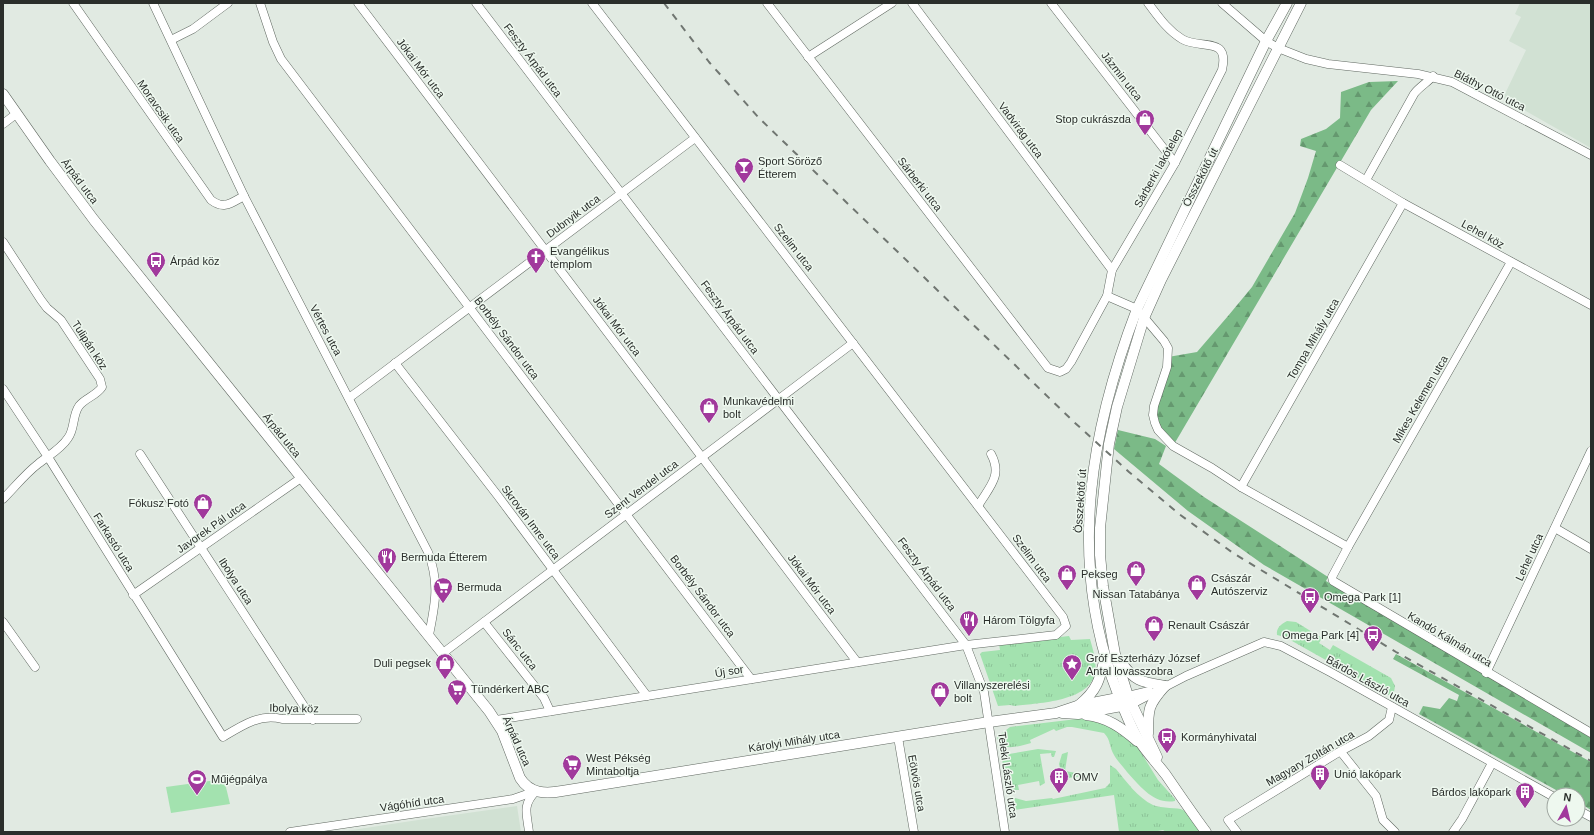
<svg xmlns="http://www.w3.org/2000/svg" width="1594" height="835" font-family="Arial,sans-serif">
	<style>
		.built { fill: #d1e1d3 }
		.grass { fill: url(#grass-tufts) }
		.forest { fill: url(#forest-firs) }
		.pitch { fill: #a3e2af }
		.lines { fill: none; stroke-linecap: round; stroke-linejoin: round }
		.minor-casing { stroke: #606861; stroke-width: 9 }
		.tertiary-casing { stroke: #606861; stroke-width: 11 }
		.minor { stroke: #fff; stroke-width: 8 }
		.tertiary { stroke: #fff; stroke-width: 10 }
		.rail { stroke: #707671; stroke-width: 2; stroke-dasharray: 7 7; stroke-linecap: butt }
		.labels { text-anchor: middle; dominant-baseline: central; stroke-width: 3; stroke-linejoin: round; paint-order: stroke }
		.street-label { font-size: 11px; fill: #2a2e2b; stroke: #eef8ef }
		.poi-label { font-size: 11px; fill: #2a2e2b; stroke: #eef8ef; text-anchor: start }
	</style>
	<defs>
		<pattern id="grass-tufts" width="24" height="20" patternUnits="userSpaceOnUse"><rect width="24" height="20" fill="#a3e2af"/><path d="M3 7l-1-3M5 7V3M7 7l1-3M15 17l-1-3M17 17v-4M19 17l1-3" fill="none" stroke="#8cc297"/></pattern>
		<pattern id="forest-firs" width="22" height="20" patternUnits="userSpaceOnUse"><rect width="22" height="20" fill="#7bba87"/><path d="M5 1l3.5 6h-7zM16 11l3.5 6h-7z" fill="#65986f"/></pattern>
	</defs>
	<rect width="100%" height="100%" fill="#e1eae2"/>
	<g class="built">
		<polygon points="1520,3 1591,3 1591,148 1503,98 1526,50 1509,41 1521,17 1515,14"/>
		<polygon points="517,806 521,832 339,832 418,820"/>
	</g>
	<g class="grass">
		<path d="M1287 621 1296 622 1322 638 1319 643 1330 650 1333 645 1391 678 1395 686 1394 692 1389 695 1386 694 1285 637 1277 635C1276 628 1281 624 1287 621Z"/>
		<path d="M1069 636 1071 640 1090 639C1093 650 1097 661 1095 672 1091 702 1037 703 1015 706L1010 705 998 706 980 654 982 652 1000 650 999 644Z"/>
		<path d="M1077 719H1090L1114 728 1116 731 1120 730 1137 746 1158 780 1175 799V801C1154 805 1140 786 1127 772 1123 766 1117 761 1114 755 1109 747 1111 740 1104 733L1072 727H1067L1056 731 1054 729 1030 740 1031 743C1019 746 1001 753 997 737L1010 727Z"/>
		<polygon points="1038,749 1056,751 1054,757 1052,757 1051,753 1040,754 1045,783 1040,786 1039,781 1018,785 1019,790 1011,790 1005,784 1002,758 1009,754"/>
		<polygon points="1068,752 1065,771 1088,775 1063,779 1059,764 1062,754"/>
		<path d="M1110 765 1116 769C1126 781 1138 798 1153 805 1162 809 1178 807 1183 810 1190 814 1196 825 1200 832H1166L1163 830 1153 832H1119L1114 795 1008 811 1010 801 1015 798 1026 801 1052 798 1053 799 1105 788 1110 783Z"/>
	</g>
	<g class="forest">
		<polygon points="1398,81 1371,110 1173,446 1153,415 1168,357 1197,352 1228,316 1252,287 1295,213 1308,178 1316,151 1300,146 1301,139 1326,129 1340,118 1341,92 1369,82"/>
		<polygon points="1118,430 1155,439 1166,446 1159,464 1204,497 1328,577 1326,581 1591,737 1591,753 1264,565 1188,511 1114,449"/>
		<polygon points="1396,654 1591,762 1591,810 1578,802 1578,795 1565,795 1419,714 1423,706 1440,709 1449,698 1457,701 1459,695 1393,659"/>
	</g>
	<polygon class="pitch" points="224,779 230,804 171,813 166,787"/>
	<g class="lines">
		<defs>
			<g id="minor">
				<path d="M73 3 211 200C224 210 231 203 244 196"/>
				<path d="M153 3 244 196 428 552C440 583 435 605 429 635"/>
				<polyline points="260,3 273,42 281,59 751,679"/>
				<polyline points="358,3 857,662"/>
				<polyline points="476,3 966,645 984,692 1005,832"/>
				<path d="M767 3 1048 368 1060 372 1066 369 1071 362 1107 296 1112 270 1175 163 1222 70C1230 35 1200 50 1182 39 1167 30 1158 16 1148 3"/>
				<polyline points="912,3 1112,270"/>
				<polyline points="1051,3 1175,163"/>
				<polyline points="1222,3 1266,41 1278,48 1306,59 1328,64 1418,74 1452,82 1591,155"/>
				<polyline points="171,40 193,29 228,3"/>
				<polyline points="808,57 892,3"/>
				<polyline points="3,124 16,114"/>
				<polyline points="1340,165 1403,203 1591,305"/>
				<path d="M1366 180 1414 94C1419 87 1427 83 1433 76"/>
				<path d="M3 242 41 300 47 308 61 320 100 379 102 387C96 396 85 398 79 406 72 416 75 429 68 438 61 449 48 456 38 464 25 474 14 488 3 499"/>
				<polyline points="1511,262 1348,547 1332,577 1333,581 1591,733"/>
				<polyline points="1107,296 1137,309 1164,341 1168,348 1167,367 1154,406 1153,415 1155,423 1158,430 1173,446 1212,468 1241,487 1348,547"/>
				<polyline points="395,363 498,496 647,696"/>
				<path d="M3 389 48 457 223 737C241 726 260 713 282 719H357"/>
				<polyline points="349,398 695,138"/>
				<polyline points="140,454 313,720"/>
				<polyline points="1241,487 1403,203"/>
				<path d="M978 506C989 487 1003 476 991 454"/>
				<polyline points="1555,528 1591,549"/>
				<polyline points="133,595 301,478"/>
				<polyline points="3,622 35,667"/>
				<polyline points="484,622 544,698 550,711"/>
				<polyline points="443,653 853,343"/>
				<polyline points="1486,673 1591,451"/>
				<polyline points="1128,696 1149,691"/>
				<polyline points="1132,704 1186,676 1264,642 1281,646 1332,673 1554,797"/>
				<polyline points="496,720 966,645 1056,635 1066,626 1063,617 592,3"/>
				<polyline points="898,737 914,832"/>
				<polyline points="1341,752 1376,796 1383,820 1395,832"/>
				<polyline points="1578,810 1591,817"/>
				<polyline points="290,832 513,799 536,791"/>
				<path d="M529 832C527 814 522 806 535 792"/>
				<polyline points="1237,832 1228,820 1339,752 1369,736 1389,720 1392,707"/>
				<polyline points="1453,832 1462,819 1492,763"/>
			</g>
			<g id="tertiary">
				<path d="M3 94 50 161 94 220 489 711 502 731 520 778C530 794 546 794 562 791L989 722 1056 713 1077 706 1128 696"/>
				<path d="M1121 662C1135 682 1142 682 1165 686"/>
				<path d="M1079 705C1097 691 1100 679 1105 657"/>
				<polyline points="1062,713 1078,714 1127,705"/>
				<path d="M1086 715C1107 717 1122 728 1137 741"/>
				<path d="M1148 734C1148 709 1148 705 1165 686"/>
				<polyline points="1157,757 1128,696 1115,654 1103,586 1100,555 1100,528 1109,444 1117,407 1144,318 1161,280 1301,3"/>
				<path d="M1206 832C1192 813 1179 794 1166 775 1157 763 1146 752 1138 739 1127 720 1120 699 1112 678 1069 553 1091 429 1137 309L1266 41 1287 3"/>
			</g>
		</defs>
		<use href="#minor" class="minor-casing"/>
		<use href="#tertiary" class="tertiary-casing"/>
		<use href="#minor" class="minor"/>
		<use href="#tertiary" class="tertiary"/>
		<polyline class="rail" points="664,3 709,62 759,118 1074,422 1129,472 1179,514 1233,553 1396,652 1591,761"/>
	</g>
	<defs>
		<symbol id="shop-pin" viewBox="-11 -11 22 30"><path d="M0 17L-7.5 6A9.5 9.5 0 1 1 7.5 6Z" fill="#a1399c" stroke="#eef8ef"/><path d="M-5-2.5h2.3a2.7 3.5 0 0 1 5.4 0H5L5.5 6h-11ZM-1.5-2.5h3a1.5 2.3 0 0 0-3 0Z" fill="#fff"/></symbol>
		<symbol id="bar-pin" viewBox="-11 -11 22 30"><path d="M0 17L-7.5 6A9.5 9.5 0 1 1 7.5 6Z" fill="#a1399c" stroke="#eef8ef"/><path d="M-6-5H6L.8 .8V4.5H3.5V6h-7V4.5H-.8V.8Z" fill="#fff"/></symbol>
		<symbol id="church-pin" viewBox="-11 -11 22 30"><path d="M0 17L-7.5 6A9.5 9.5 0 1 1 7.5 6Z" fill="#a1399c" stroke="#eef8ef"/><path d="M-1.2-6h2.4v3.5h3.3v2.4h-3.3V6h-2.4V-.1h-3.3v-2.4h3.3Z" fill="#fff"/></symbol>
		<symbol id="bus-pin" viewBox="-11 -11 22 30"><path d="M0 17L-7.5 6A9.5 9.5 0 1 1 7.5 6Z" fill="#a1399c" stroke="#eef8ef"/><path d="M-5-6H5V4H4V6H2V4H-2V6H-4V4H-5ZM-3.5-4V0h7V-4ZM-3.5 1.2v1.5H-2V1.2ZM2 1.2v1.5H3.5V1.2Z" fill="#fff"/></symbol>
		<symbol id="restaurant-pin" viewBox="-11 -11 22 30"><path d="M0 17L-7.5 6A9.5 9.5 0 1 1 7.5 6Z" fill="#a1399c" stroke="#eef8ef"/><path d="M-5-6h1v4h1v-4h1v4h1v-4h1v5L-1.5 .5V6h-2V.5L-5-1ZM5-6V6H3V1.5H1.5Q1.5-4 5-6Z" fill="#fff"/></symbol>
		<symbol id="supermarket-pin" viewBox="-11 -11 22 30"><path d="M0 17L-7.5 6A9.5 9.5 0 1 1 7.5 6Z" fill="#a1399c" stroke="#eef8ef"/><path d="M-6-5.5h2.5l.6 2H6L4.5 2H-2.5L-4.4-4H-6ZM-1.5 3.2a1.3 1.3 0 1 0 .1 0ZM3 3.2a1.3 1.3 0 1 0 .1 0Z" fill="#fff"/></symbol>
		<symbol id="sight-pin" viewBox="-11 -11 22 30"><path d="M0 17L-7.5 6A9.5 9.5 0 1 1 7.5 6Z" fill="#a1399c" stroke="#eef8ef"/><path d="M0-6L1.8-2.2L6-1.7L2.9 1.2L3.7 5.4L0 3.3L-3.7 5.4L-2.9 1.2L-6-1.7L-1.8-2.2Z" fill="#fff"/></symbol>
		<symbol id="building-pin" viewBox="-11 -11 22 30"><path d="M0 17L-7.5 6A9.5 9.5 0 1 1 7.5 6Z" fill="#a1399c" stroke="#eef8ef"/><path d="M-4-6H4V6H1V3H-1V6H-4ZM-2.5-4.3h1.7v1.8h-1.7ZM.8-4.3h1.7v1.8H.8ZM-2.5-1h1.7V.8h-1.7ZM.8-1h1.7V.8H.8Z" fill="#fff"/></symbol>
		<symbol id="stadium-pin" viewBox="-11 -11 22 30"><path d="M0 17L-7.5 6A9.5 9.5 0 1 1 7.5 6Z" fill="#a1399c" stroke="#eef8ef"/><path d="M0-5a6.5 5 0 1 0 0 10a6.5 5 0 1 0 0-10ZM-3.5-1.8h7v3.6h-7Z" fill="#fff"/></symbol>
	</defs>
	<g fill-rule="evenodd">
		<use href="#shop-pin" x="1134" y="108" width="22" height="30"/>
		<use href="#bar-pin" x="733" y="156" width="22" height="30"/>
		<use href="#church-pin" x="525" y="246" width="22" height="30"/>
		<use href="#bus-pin" x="145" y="250" width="22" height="30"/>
		<use href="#shop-pin" x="698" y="396" width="22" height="30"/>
		<use href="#shop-pin" x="192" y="492" width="22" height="30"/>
		<use href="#restaurant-pin" x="376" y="546" width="22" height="30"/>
		<use href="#shop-pin" x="1125" y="559" width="22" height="30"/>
		<use href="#shop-pin" x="1056" y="563" width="22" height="30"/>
		<use href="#shop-pin" x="1186" y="573" width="22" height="30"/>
		<use href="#supermarket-pin" x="432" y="576" width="22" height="30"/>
		<use href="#bus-pin" x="1299" y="586" width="22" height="30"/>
		<use href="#restaurant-pin" x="958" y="609" width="22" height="30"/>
		<use href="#shop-pin" x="1143" y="614" width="22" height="30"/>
		<use href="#bus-pin" x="1362" y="624" width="22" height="30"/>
		<use href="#shop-pin" x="434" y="652" width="22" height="30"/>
		<use href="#sight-pin" x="1061" y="653" width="22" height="30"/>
		<use href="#supermarket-pin" x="446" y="678" width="22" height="30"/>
		<use href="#shop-pin" x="929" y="680" width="22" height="30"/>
		<use href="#bus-pin" x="1156" y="726" width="22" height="30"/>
		<use href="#supermarket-pin" x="561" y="753" width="22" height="30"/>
		<use href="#building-pin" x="1309" y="763" width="22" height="30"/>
		<use href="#building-pin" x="1048" y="766" width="22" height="30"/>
		<use href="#stadium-pin" x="186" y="768" width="22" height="30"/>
		<use href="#building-pin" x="1514" y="781" width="22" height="30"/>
	</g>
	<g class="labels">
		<g class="street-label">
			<text transform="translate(533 60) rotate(53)">Feszty Árpád utca</text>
			<text transform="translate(421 68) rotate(53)">Jókai Mór utca</text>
			<text transform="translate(1122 76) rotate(52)">Jázmin utca</text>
			<text transform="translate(1490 90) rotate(27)">Bláthy Ottó utca</text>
			<text transform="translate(161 111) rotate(55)">Moravcsik utca</text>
			<text transform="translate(1021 130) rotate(53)">Vadvirág utca</text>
			<text transform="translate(1158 168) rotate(-61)">Sárberki lakótelep</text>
			<text transform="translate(1200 177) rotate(-63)">Összekötő út</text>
			<text transform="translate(80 181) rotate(53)">Árpád utca</text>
			<text transform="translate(920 184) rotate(52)">Sárberki utca</text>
			<text transform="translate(573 216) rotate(-37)">Dubnyik utca</text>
			<text transform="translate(1483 234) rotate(29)">Lehel köz</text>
			<text transform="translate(794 247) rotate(52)">Szelim utca</text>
			<text transform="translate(730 317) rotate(53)">Feszty Árpád utca</text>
			<text transform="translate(617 326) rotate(53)">Jókai Mór utca</text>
			<text transform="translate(326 330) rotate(62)">Vértes utca</text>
			<text transform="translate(507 338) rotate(53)">Borbély Sándor utca</text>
			<text transform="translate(1313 339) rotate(-60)">Tompa Mihály utca</text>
			<text transform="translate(90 345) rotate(57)">Tulipán köz</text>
			<text transform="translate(1420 399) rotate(-60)">Mikes Kelemen utca</text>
			<text transform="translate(282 435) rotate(51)">Árpád utca</text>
			<text transform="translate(641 489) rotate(-37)">Szent Vendel utca</text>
			<text transform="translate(1080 501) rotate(-86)">Összekötő út</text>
			<text transform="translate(531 522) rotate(53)">Skrován Imre utca</text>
			<text transform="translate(211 527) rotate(-35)">Javorek Pál utca</text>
			<text transform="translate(114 542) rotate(58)">Farkastó utca</text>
			<text transform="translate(1529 557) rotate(-65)">Lehel utca</text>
			<text transform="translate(1032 558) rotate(53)">Szelim utca</text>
			<text transform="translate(927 574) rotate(53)">Feszty Árpád utca</text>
			<text transform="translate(236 581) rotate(57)">Ibolya utca</text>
			<text transform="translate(812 584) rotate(53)">Jókai Mór utca</text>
			<text transform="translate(703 596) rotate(53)">Borbély Sándor utca</text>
			<text transform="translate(1450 639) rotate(31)">Kandó Kálmán utca</text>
			<text transform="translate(520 649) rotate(52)">Sánc utca</text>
			<text transform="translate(729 671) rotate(-9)">Új sor</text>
			<text transform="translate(1368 681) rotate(29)">Bárdos László utca</text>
			<text transform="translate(294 708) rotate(1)">Ibolya köz</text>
			<text transform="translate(517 741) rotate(66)">Árpád utca</text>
			<text transform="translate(794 741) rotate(-9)">Károlyi Mihály utca</text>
			<text transform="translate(1310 758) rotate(-30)">Magyary Zoltán utca</text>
			<text transform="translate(1008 775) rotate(82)">Teleki László utca</text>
			<text transform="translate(917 783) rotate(80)">Eötvös utca</text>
			<text transform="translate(412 803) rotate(-8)">Vágóhíd utca</text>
		</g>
		<g class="poi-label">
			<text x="1131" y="119" text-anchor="end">Stop cukrászda</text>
			<text x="758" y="161">Sport Söröző<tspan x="758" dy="13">Étterem</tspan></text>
			<text x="550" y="251">Evangélikus<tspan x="550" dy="13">templom</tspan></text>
			<text x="170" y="261">Árpád köz</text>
			<text x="723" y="401">Munkavédelmi<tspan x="723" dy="13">bolt</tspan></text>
			<text x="189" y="503" text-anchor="end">Fókusz Fotó</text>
			<text x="401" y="557">Bermuda Étterem</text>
			<text x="1081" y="574">Pekseg</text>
			<text x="1211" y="578">Császár<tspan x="1211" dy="13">Autószerviz</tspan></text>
			<text x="457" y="587">Bermuda</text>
			<text x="1136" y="594" text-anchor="middle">Nissan Tatabánya</text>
			<text x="1324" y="597">Omega Park [1]</text>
			<text x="983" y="620">Három Tölgyfa</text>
			<text x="1168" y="625">Renault Császár</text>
			<text x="1359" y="635" text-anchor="end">Omega Park [4]</text>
			<text x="1086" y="658">Gróf Eszterházy József<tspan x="1086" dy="13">Antal lovasszobra</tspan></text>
			<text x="431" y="663" text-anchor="end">Duli pegsek</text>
			<text x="954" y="685">Villanyszerelési<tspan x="954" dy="13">bolt</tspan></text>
			<text x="471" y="689">Tündérkert ABC</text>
			<text x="1181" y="737">Kormányhivatal</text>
			<text x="586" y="758">West Pékség<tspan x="586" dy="13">Mintaboltja</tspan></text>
			<text x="1334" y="774">Unió lakópark</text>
			<text x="1073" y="777">OMV</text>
			<text x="211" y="779">Műjégpálya</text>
			<text x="1511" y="792" text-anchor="end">Bárdos lakópark</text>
		</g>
	</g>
	<rect width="1594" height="835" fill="none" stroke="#2a2e2b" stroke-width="8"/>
	<g transform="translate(1566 807) rotate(8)"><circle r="19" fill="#eef8ef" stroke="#a0a7a1"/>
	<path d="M0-3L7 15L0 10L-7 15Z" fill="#a1399c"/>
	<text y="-6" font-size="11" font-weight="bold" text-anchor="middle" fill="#2a2e2b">N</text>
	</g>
</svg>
